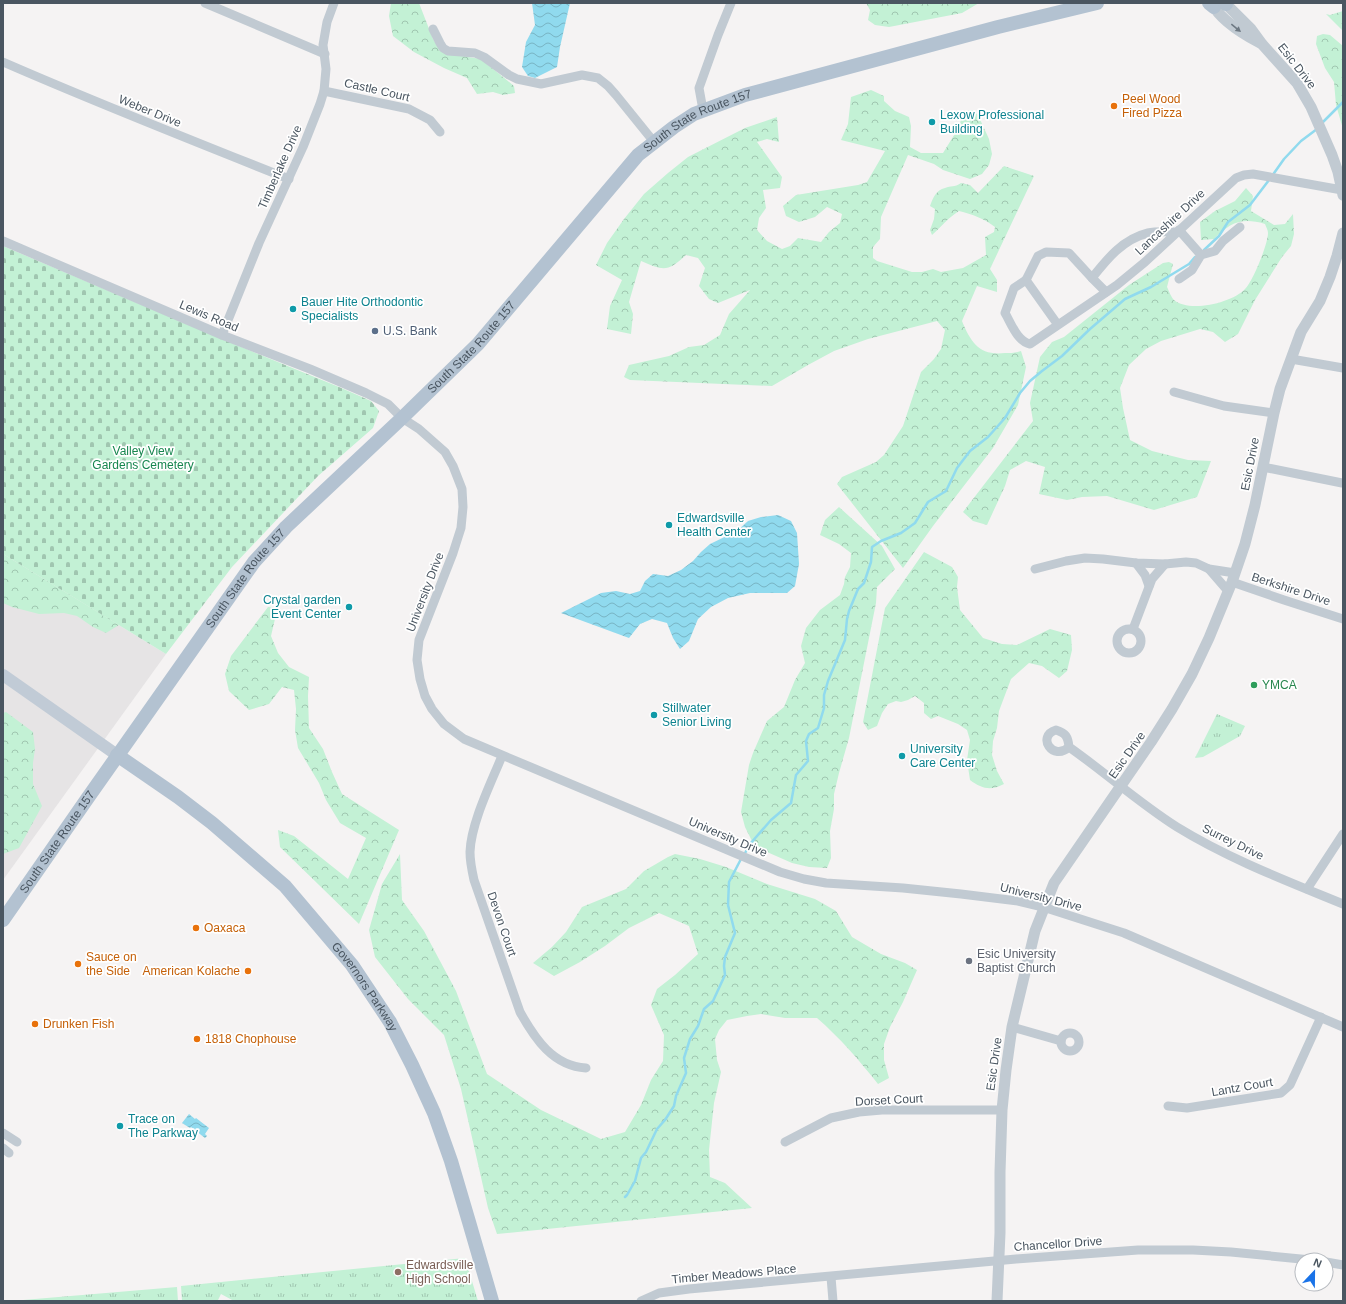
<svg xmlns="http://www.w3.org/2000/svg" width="1346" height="1304" font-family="Helvetica,sans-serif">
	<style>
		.education { fill: #e6e4e5 }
		.grass { fill: url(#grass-tufts) }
		.forest { fill: url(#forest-crowns) }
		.cemetery { fill: url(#cemetery-stones) }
		.water { fill: url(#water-waves) }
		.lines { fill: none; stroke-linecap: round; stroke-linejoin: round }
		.stream { stroke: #90daee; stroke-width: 2.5 }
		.minor { stroke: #c1cad2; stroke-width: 9 }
		.tertiary { stroke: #c1cad2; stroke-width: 11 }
		.secondary { stroke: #c1cbd6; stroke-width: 12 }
		.primary { stroke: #b3c2d1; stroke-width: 14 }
		.oneway { fill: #6e7983 }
		.food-dot { fill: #e8710a; stroke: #fff; stroke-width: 1.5 }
		.culture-dot { fill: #0f9aa8; stroke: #fff; stroke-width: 1.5 }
		.service-dot { fill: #5c6f8a; stroke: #fff; stroke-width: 1.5 }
		.leisure-dot { fill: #2e9e5b; stroke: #fff; stroke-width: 1.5 }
		.worship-dot { fill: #6b7280; stroke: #fff; stroke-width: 1.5 }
		.education-dot { fill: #8d6e63; stroke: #fff; stroke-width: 1.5 }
		.labels { text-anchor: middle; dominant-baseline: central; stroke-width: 3.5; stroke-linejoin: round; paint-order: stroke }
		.street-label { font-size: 12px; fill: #4a5661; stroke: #fff }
		.food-label { font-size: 12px; fill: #c56008; stroke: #fff; text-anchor: start }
		.culture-label { font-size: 12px; fill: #0d838f; stroke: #fff; text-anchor: start }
		.service-label { font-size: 12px; fill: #4e5e75; stroke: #fff; text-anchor: start }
		.park-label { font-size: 12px; fill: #17864f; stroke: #fff }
		.leisure-label { font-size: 12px; fill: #27864d; stroke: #fff; text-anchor: start }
		.worship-label { font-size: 12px; fill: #5b616d; stroke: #fff; text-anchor: start }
		.education-label { font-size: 12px; fill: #785e54; stroke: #fff; text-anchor: start }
	</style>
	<defs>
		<pattern id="grass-tufts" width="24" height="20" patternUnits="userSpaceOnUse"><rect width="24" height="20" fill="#c3f1d5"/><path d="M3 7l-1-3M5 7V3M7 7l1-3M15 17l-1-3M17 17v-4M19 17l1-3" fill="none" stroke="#a0c6b0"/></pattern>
		<pattern id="forest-crowns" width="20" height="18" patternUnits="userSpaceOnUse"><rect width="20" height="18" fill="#c3f1d5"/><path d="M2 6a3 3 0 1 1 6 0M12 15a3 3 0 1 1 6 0" fill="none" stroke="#a0c6b0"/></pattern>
		<pattern id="cemetery-stones" width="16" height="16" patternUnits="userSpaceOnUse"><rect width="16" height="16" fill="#c3f1d5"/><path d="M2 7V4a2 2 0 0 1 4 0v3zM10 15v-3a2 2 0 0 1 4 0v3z" fill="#a0c6b0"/></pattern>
		<pattern id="water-waves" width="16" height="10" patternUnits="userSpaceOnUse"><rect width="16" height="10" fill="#90daee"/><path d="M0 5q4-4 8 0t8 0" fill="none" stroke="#78b4c4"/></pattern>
	</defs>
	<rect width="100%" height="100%" fill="#f5f3f3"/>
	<polygon class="education" points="3,554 166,654 3,880"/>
	<g class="grass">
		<polygon points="1217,714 1245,726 1240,736 1203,757 1195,758"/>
		<polygon points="465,1258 478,1301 234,1301 221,1294 218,1300 220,1301 182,1301 181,1286"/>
		<polygon points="177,1287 178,1301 5,1301 23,1300"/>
	</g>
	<g class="forest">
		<polygon points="391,3 419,3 433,39 438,47 468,57 481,59 514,86 515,93 503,95 493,92 477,94 467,78 444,68 414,52 393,36 389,16"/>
		<polygon points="866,3 979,3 962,13 889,27 875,25 868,20 870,10"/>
		<polygon points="1343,3 1343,31 1326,14 1330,15 1343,11"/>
		<polygon points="1323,34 1330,35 1343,46 1343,129 1336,105 1334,82 1325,68 1316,44 1317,36"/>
		<path d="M871 90 884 96V101L895 111 909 117 911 126 910 147 921 153H943L956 132 965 111 972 110 978 115 989 139 992 154 989 165 982 174 970 179 943 170 934 164 908 155 881 217 880 239 873 247V258L877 261 912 272H922L933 269 941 272 963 268 986 255 985 237 994 232 995 227C985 219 972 214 959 211 949 217 941 227 932 235L930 230 934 219 935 209 930 206C933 198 936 190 945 188 951 185 954 188 961 183L970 185 978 193 1004 166 1034 176 990 269 997 280V292L977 286 962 321C971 343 980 356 1005 353 1011 353 1016 353 1021 351L1026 367 1018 405 993 448 933 526 903 568 837 484 842 477 876 462 884 455 903 426 921 372 934 359 941 349 945 330 937 321 868 339 834 351 808 365 772 386 630 380 624 377 629 365 669 356 689 347 704 345 720 335 729 314 750 290 718 303 709 299 699 286 705 268 698 258 686 255C667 273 663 270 641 261L629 302 633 314 631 334 607 329 610 306 622 280 596 265 607 243 624 219 644 194 668 173 688 157 745 128 777 117 779 142 767 139 757 142 782 177 780 188 763 190 766 208 759 218 757 230 767 241 782 249 790 246 798 238 821 242 829 232 840 223 842 214 827 207 815 217 799 222 786 216 783 206 796 195 858 185 867 182 885 151 841 140 848 124 851 97Z"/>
		<path d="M1246 188 1253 196 1251 211 1274 225 1285 224 1293 214 1294 234 1291 246 1282 257 1255 300 1238 334 1225 342 1213 332 1200 329 1161 341 1146 349 1129 365 1120 388 1123 408 1130 440 1152 451 1188 460 1211 461 1197 497 1154 510 1107 496 1082 497 1067 500 1039 494 1045 467 1026 461 1010 470 1005 486 987 525 973 521 963 512 1033 421 1030 403 1040 357 1052 342 1064 337 1129 285 1163 263 1169 262 1173 264 1167 287C1169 291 1171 297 1174 300 1189 313 1232 303 1245 289 1253 281 1268 244 1268 233 1268 230 1266 227 1265 224 1241 217 1230 223 1214 239L1201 240 1200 222 1215 211 1235 201Z"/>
		<polygon points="839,507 882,546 895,569 877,587 876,603 849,738 839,773 834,794 834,809 830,831 831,858 827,868 809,867 792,863 767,852 754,845 745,827 741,812 749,765 753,753 767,721 784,707 795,680 805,663 801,646 806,628 820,610 840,595 844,584 845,577 850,567 851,553 839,544 820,535 825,520"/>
		<path d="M924 552 952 567 958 577 957 587 960 610 983 638 1002 644 1017 645 1050 629 1071 635 1072 650 1067 671 1059 678 1042 666 1029 663 1011 679 999 711 997 728 993 741 992 755 997 771 1004 784C991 791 982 789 970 780L967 760 970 740 967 730 958 724 938 716 931 719 924 713V703L915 696 908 700 901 702 896 701 888 704 882 713 877 726 868 730 863 722 885 608Z"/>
		<polygon points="3,554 119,625 106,633 93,627 77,616 64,613 39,614 12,607 3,603"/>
		<polygon points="268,607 277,608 275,619 271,636 278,653 289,667 309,677 308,696 309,728 323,749 332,772 342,794 399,830 359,924 280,847 278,830 294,836 348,879 366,838 340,823 326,800 319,783 298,748 295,730 296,709 294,690 282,687 269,704 249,710 229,691 225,674 231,656"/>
		<polygon points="6,712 33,732 35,749 33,763 33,784 42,806 19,848 3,854 3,713"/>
		<path d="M400 854 402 900 424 931 456 991 487 1074 541 1110 601 1139 625 1132 641 1105 651 1080 663 1061 664 1035 651 1005 657 989 675 975 698 954 689 926 659 913 629 928 605 946 580 962 554 976 533 963 552 947 566 932 582 907 626 889 644 871 668 857 675 854 700 859 726 867 767 884 815 899 836 911 852 937 881 954 905 963 917 970 903 1002 890 1027 884 1044V1060L889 1078 878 1084C859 1060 840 1038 817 1018H785L761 1014 747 1016 727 1020 719 1030 715 1039 717 1060 721 1072 714 1103 709 1150 710 1177 725 1183 752 1208 497 1234 488 1208 461 1089 444 1035 408 999 375 957 369 930 382 884Z"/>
	</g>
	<polygon class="cemetery" points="3,246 222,339 339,387 371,401 379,411 373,428 318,476 232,567 166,654 3,554"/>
	<g class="water">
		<polygon points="532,3 570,3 560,47 557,67 535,78 528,76 522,67 526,42 535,25"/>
		<polygon points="778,515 791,521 797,533 799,564 795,586 787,593 750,593 728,598 711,607 698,619 689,641 680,649 673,638 667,623 652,619 640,624 629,638 561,613 601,593 616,591 630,594 640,591 645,581 653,574 668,576 681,570 693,561 701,552 710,544 737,531 748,521 761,517"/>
		<polygon points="189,1114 195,1119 196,1118 209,1128 205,1134 207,1136 205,1138 191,1127 190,1128 182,1123"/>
	</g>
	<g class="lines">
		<g class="stream">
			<polyline points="1321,124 1343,102"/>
			<polyline points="1272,176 1284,159 1301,141 1317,129"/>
			<polyline points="1204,250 1219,236 1228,222 1250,205 1269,180"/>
			<polyline points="744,855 750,844 771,820 791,803 796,775 808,761 806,741 809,734 818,728 824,708 824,695 828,681 845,640 847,619 849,611 858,589 864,583 871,562 872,547 881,541 901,533 915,523 928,502 946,491 957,468 970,451 988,437 1005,418 1020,393 1030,381 1042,371 1062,356 1090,329 1125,299 1151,287 1189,264 1195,257"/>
			<polyline points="625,1197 627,1195 635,1181 641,1158 646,1152 657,1129 665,1120 674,1106 676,1096 686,1073 684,1058 690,1039 698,1026 704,1009 713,1001 725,975 724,966 725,957 735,933 728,905 729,882 741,859"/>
		</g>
		<g class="minor">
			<polyline points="205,3 325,54"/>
			<polyline points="433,29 440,43 443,48 448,51 475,53 484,57 509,75 517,79 541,84 582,75 598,78 608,86 616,95 654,142"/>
			<path d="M3 62C97 103 193 141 289 179"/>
			<polyline points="324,91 409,109 430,120 440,132"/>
			<polyline points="703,110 699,88 718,35 731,3"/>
			<polyline points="1179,230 1201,255"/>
			<polyline points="3,241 222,335 310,369 366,393 388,404 402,418 419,429 445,452 453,466 462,489 463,507 461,528 453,553 419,640 417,660 420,679 425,696 432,709 444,724 464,739 780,872 804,879 826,883 903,888 961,894 1018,901 1043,907 1124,933 1343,1027"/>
			<path d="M1092 278C1107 259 1123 239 1148 233 1157 231 1168 232 1176 232"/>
			<polyline points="1179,279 1192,270 1201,255 1215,251 1223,241 1240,227"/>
			<polyline points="1026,280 1038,256 1046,252 1069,253 1092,278 1106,292"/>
			<path d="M1058 325 1026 280 1014 288 1005 313C1011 323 1017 341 1030 344L1117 285 1145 262 1236 178 1244 175 1253 174 1342 190"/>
			<polyline points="222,335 259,243 303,147 320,104 324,91 326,69 323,45 327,22 334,3"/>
			<polyline points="1291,359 1343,368"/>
			<polyline points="1174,392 1224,406 1274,413"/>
			<polyline points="1263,467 1342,483"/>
			<polyline points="1136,563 1145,575 1149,586"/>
			<polyline points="1035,569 1066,561 1085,558 1103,559 1136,563 1165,564 1186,562 1196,563 1209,569 1235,573"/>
			<polyline points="1209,569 1228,591"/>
			<polyline points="1232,582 1284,600 1343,619"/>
			<polyline points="1133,629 1152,579 1165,564"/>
			<circle cx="1129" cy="641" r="12"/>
			<path d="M1069 747C1053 762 1036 736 1056 730 1066 733 1068 737 1069 747 1106 773 1139 803 1177 827 1229 859 1287 881 1343 904"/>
			<path d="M502 756C491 783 471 823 470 852 470 862 472 871 474 880L520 1012C535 1039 553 1066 586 1068"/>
			<polyline points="1307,889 1343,834"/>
			<polyline points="1012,1027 1061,1041"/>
			<circle cx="1070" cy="1042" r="9"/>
			<polyline points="1168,1106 1187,1108 1281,1093 1290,1085 1321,1017"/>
			<polyline points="3,1133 17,1142"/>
			<polyline points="785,1142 831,1118 859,1112 882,1110 1002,1110"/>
			<polyline points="3,1148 9,1153"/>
			<polyline points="1326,1262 1343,1265"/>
			<polyline points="831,1277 833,1301"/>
			<polyline points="641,1301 659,1293 689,1289 1016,1259 1138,1250 1193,1250 1231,1252 1311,1260"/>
		</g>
		<g class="tertiary">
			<path d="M1212 3C1219 19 1245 35 1260 43"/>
			<polyline points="1225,3 1251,29 1262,44 1297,83 1311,107 1332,155 1338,172 1343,195"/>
			<polyline points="997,1301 1000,1233 1000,1172 1002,1110 1006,1070 1012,1027 1035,931 1054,883 1151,742 1172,709 1192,674 1209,638 1232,582 1245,544 1255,505 1274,413 1280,389 1301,332 1320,301 1330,277 1337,256 1343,233"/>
		</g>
		<polyline class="secondary" points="3,675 117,755"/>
		<g class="primary">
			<polyline points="1209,3 1214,7"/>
			<polyline points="1225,3 1226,4"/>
			<path id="s1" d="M117 755 178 797 212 823 285 886 352 965 390 1022 412 1065 434 1113 451 1161 469 1222 492 1301"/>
			<path id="s2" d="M3 920 87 799 254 562 286 527 402 418 478 344 638 155 674 127 694 114 745 95 998 27 1097 3"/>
		</g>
	</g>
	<defs><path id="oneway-solid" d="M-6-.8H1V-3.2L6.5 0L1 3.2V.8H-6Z"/></defs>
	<use class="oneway" href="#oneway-solid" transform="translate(1236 28) rotate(39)"/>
	<g class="food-dot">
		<circle cx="1114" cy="106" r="4"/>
		<circle cx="196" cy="928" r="4"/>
		<circle cx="78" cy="964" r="4"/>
		<circle cx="248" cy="971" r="4"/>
		<circle cx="35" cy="1024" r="4"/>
		<circle cx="197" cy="1039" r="4"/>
	</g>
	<g class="culture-dot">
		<circle cx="932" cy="122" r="4"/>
		<circle cx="293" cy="309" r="4"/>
		<circle cx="669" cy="525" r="4"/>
		<circle cx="349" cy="607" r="4"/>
		<circle cx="654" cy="715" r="4"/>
		<circle cx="902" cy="756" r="4"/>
		<circle cx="120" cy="1126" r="4"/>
	</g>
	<circle class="service-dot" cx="375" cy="331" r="4"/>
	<circle class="leisure-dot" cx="1254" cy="685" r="4"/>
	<circle class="worship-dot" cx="969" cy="961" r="4"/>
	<circle class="education-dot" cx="398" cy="1272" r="4"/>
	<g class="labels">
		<g class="street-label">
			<text transform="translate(1297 66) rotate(52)">Esic Drive</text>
			<text transform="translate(377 90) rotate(13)">Castle Court</text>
			<text transform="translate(150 111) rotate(22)">Weber Drive</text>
			<text stroke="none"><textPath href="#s2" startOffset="1067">South State Route 157</textPath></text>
			<text transform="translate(280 167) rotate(-66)">Timberlake Drive</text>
			<text transform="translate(1170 222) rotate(-43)">Lancashire Drive</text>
			<text transform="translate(209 316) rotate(23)">Lewis Road</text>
			<text stroke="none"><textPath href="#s2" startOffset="743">South State Route 157</textPath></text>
			<text transform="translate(1250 464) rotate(-79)">Esic Drive</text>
			<text stroke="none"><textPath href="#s2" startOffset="419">South State Route 157</textPath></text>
			<text transform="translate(1291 589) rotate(18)">Berkshire Drive</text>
			<text transform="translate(425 592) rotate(-69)">University Drive</text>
			<text transform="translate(1127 755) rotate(-55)">Esic Drive</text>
			<text transform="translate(728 837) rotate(23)">University Drive</text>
			<text stroke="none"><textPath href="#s2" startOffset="95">South State Route 157</textPath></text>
			<text transform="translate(1233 842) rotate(26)">Surrey Drive</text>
			<text transform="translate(1041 897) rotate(14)">University Drive</text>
			<text transform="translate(502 924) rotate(71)">Devon Court</text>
			<text stroke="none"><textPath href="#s1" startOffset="342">Governors Parkway</textPath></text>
			<text transform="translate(994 1064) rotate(-82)">Esic Drive</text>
			<text transform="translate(1242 1087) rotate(-10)">Lantz Court</text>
			<text transform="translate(889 1100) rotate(-3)">Dorset Court</text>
			<text transform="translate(1058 1244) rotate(-4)">Chancellor Drive</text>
			<text transform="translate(734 1274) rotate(-5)">Timber Meadows Place</text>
		</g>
		<g class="food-label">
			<text x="1122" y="99">Peel Wood<tspan x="1122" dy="14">Fired Pizza</tspan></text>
			<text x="204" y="928">Oaxaca</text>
			<text x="86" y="957">Sauce on<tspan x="86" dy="14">the Side</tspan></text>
			<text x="240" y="971" text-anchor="end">American Kolache</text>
			<text x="43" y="1024">Drunken Fish</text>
			<text x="205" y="1039">1818 Chophouse</text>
		</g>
		<g class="culture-label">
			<text x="940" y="115">Lexow Professional<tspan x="940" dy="14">Building</tspan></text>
			<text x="301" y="302">Bauer Hite Orthodontic<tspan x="301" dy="14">Specialists</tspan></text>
			<text x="677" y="518">Edwardsville<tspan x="677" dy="14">Health Center</tspan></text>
			<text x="341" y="600" text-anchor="end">Crystal garden<tspan x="341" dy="14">Event Center</tspan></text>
			<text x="662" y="708">Stillwater<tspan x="662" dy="14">Senior Living</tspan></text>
			<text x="910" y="749">University<tspan x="910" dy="14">Care Center</tspan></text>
			<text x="128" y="1119">Trace on<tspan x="128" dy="14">The Parkway</tspan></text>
		</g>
		<g class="service-label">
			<text x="383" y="331">U.S. Bank</text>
		</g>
		<g class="park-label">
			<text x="143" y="451">Valley View<tspan x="143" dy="14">Gardens Cemetery</tspan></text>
		</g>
		<g class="leisure-label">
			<text x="1262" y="685">YMCA</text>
		</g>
		<g class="worship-label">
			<text x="977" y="954">Esic University<tspan x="977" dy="14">Baptist Church</tspan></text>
		</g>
		<g class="education-label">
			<text x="406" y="1265">Edwardsville<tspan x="406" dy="14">High School</tspan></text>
		</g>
	</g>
	<rect width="1346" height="1304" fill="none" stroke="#4a5661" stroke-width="8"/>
	<g transform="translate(1314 1272) rotate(22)"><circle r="19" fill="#ffffff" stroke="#b7bbc0"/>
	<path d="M0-3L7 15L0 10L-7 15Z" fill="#1a73e8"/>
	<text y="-6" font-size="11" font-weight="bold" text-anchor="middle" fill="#4a5661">N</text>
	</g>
</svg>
